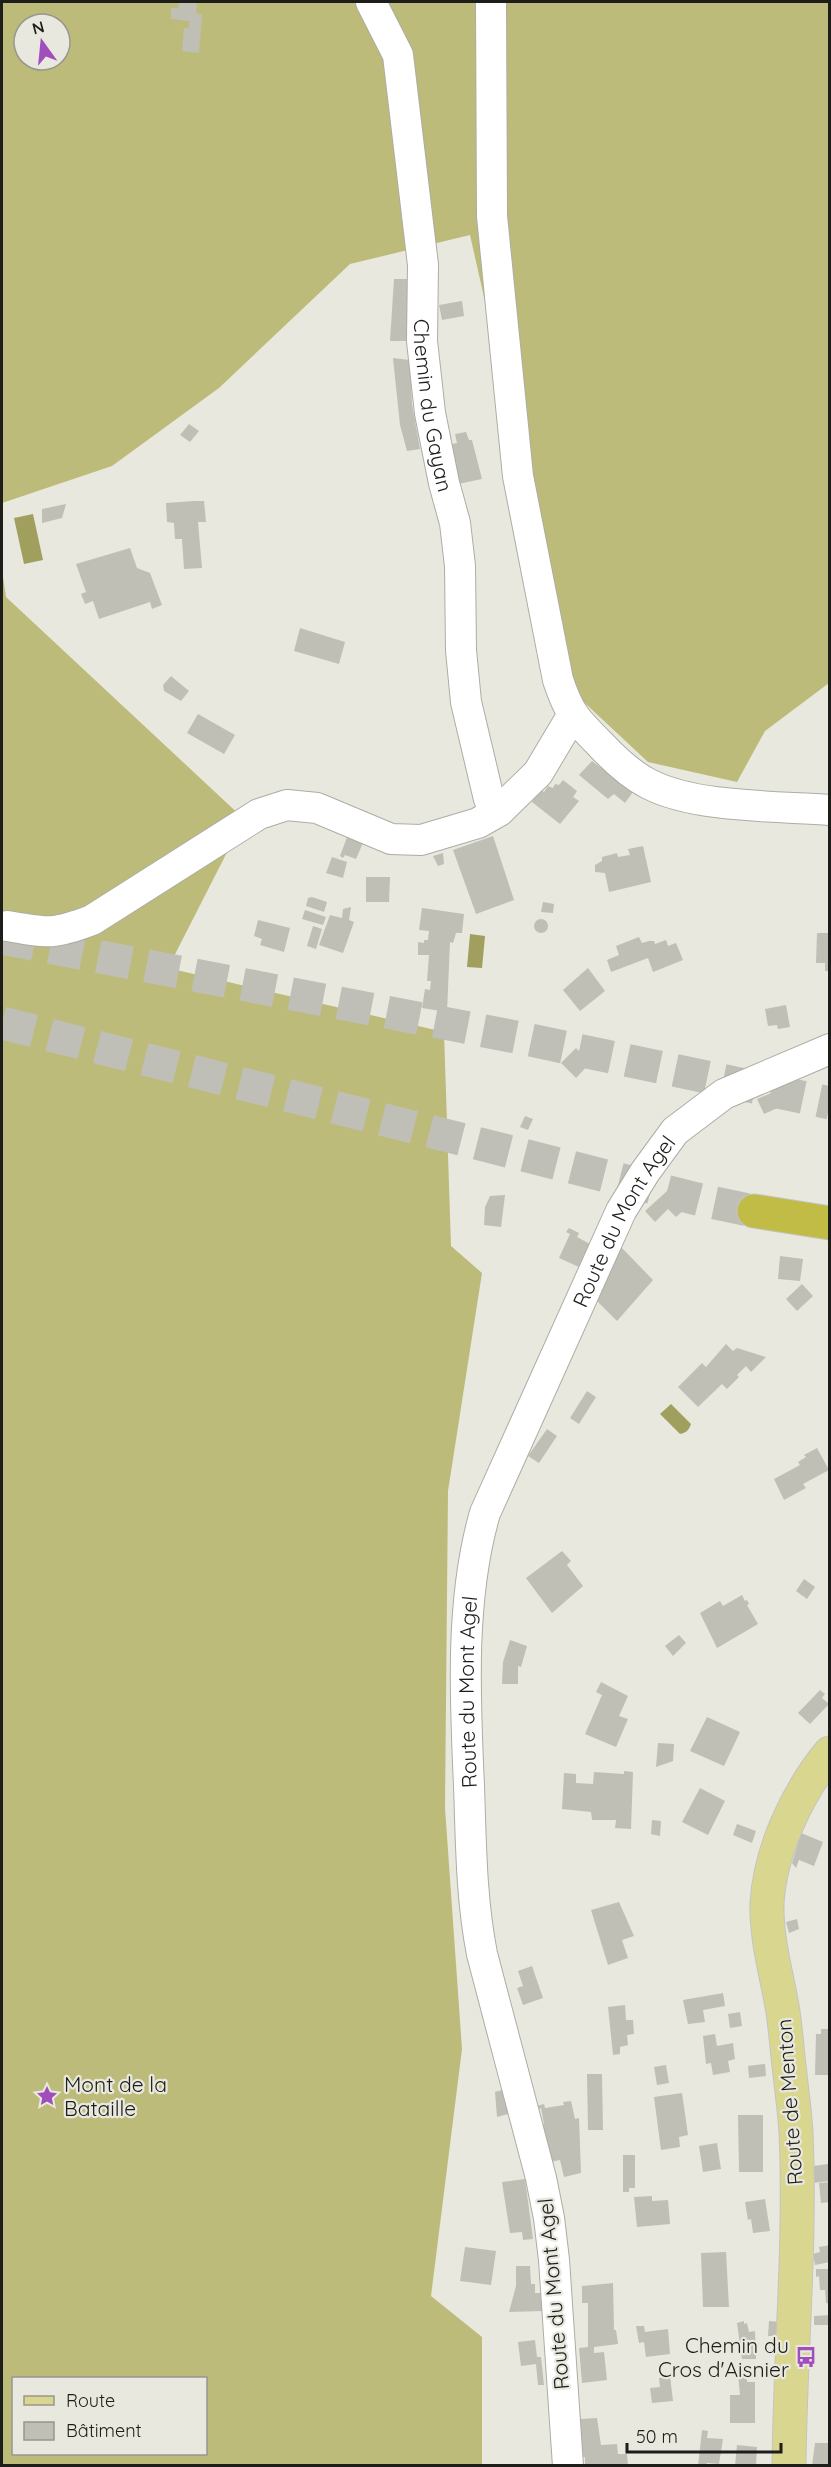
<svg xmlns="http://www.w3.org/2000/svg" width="831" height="2467" font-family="Quicksand,sans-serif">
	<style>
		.forest { fill: #bdbb79; fill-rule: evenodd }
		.water { fill: #a19f5e }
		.building { fill: #bfbfb6 }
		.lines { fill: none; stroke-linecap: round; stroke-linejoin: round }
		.highway-tunnel { stroke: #bfbfb8; stroke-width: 33; stroke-dasharray: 33 16; stroke-linecap: butt }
		.minor-casing { stroke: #adada5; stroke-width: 32 }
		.major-casing { stroke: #c4c4c3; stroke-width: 35 }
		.highway-casing { stroke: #c4c4c3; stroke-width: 35 }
		.minor { stroke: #fff; stroke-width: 30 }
		.major { stroke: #d9d78f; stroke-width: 33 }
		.highway { stroke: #c0bc45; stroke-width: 33 }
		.labels { text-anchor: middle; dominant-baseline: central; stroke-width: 4.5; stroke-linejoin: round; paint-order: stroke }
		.street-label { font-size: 21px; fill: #1d1d1a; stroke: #e8e8df }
		.poi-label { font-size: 21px; fill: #1d1d1a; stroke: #e8e8df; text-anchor: start }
	</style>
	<rect width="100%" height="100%" fill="#e8e8df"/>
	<g class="forest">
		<path d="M2 2H829V683L765 731 737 782 648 762 573 692 470 235 350 264 219 388 112 466 2 503ZM24 24H60V60H24Z"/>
		<path d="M2 570 6 597 244 819 168 968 444 1032 451 1246 482 1273 448 1491 445 1808 462 2049 431 2296 482 2337V2465H2ZM14 2378H206V2454H14Z"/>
	</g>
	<g class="water">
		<polygon points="33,514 43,560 24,564 14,518"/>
		<polygon points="470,934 485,936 482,968 467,967"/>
		<path d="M671 1404 691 1424C689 1430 686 1433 680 1434L660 1414Z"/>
	</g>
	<g class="building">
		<polygon points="179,2 197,2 196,13 202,15 199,53 182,51 184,28 189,28 189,21 171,19 171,8 178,8"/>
		<polygon points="394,279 411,279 408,341 390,341"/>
		<polygon points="462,301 464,316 442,320 439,305"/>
		<polygon points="393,358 410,360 412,404 420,449 407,451 400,425"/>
		<polygon points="189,424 199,431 190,442 180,435"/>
		<polygon points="466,432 469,440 472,440 482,479 458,484 442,446 457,443 455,434"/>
		<polygon points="194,501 204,501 206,522 198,522 202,568 184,569 182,539 175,539 174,523 167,522 166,503"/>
		<polygon points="66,504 62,518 42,523 42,509"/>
		<polygon points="130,548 137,568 150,573 162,605 152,609 150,602 99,619 93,601 85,604 81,594 86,592 76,564"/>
		<polygon points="300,628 345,642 339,664 294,651"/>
		<polygon points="171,676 189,691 181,701 164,691 163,685"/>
		<polygon points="198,714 235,735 224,754 187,733"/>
		<polygon points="592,761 633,792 625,803 614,794 608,799 579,775"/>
		<polygon points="563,780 577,791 573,797 579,801 560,824 532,802 541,790 544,792 548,786 553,788 555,784 559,785"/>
		<polygon points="349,832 365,838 356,859 345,855 343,858 340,856"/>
		<polygon points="493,836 514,900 476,914 453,850"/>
		<polygon points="643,846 651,882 609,892 605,873 595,872 595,865 602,861 602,857 617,853 618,857 630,855 628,849"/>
		<polygon points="443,853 444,864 438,866 433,856"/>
		<polygon points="332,857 347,862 343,878 326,873"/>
		<polygon points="366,877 390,877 389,902 366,902"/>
		<polygon points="312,897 327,902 324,912 306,906 308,898"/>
		<polygon points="543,902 554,904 553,913 541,912"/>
		<polygon points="351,907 349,920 354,922 343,953 319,945 330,915 342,918 343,909"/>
		<polygon points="422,908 464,914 462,933 456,933 453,943 450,942 447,1012 422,1008 425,989 430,990 431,981 427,981 429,955 418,955 418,942 424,943 424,940 428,940 429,931 419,930"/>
		<polygon points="305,910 326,917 323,925 302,919"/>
		<circle cx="541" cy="926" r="7"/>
		<polygon points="258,920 290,928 284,952 260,945 262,939 254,936"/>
		<polygon points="313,926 322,929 316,949 307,946"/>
		<polygon points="817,933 830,933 830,971 825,971 825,963 816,963"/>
		<polygon points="639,937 642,943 649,941 654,941 655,944 666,940 668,946 676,943 683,960 653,972 648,958 611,972 607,960 619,955 616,946"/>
		<polygon points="588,968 605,991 580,1011 563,990"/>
		<polygon points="786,1005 790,1027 778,1029 777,1025 768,1026 765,1009"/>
		<polygon points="576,1048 590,1063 576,1078 561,1063"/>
		<polygon points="783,1088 789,1103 764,1114 757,1099"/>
		<polygon points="525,1116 533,1119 528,1130 520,1127"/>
		<polygon points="677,1182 694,1201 676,1217 668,1209 655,1222 645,1211"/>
		<polygon points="505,1195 501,1227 484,1225 485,1207 490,1196"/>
		<polygon points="569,1228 579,1233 577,1237 590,1244 579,1267 559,1258 570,1234 566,1232"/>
		<polygon points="619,1245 653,1280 617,1321 594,1298"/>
		<polygon points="780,1256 803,1259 800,1281 778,1279"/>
		<polygon points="802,1284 813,1296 797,1311 786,1299"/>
		<polygon points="726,1344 733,1351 737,1348 766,1357 751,1372 746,1366 737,1375 739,1377 727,1389 722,1384 698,1407 678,1387 702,1363 706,1367"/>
		<polygon points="587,1391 596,1397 579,1424 570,1418"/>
		<polygon points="547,1429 557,1436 539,1463 528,1456"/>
		<polygon points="817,1448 829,1470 803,1484 806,1488 784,1500 774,1479 800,1465 798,1462 806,1457 804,1455"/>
		<polygon points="562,1551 571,1561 567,1565 583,1586 552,1613 526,1578"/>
		<polygon points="804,1579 815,1587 807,1599 796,1591"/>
		<polygon points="742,1595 745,1601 747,1600 749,1604 747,1605 758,1624 717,1648 700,1613 720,1601 723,1606"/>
		<polygon points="679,1635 686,1643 673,1656 665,1646"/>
		<polygon points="510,1640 527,1646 521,1667 518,1666 518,1684 502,1684 503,1662"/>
		<polygon points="601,1682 628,1696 619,1716 628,1719 616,1747 585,1734 602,1695 596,1692"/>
		<polygon points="820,1690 825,1694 822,1698 829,1704 810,1724 798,1713"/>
		<polygon points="707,1717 740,1732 724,1766 690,1751"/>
		<polygon points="658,1743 674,1744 673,1761 656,1767"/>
		<polygon points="624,1771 633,1772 631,1829 615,1828 616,1820 592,1820 591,1812 562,1809 564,1773 576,1774 576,1783 593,1784 594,1772 624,1774"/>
		<polygon points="700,1788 725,1801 708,1835 682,1822"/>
		<polygon points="652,1820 661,1821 660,1836 651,1834"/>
		<polygon points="737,1824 756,1831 752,1843 733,1835"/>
		<polygon points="801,1833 823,1842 814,1866 799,1860 796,1868 792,1863"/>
		<polygon points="619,1902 634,1936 622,1940 628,1958 608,1965 591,1910"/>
		<polygon points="797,1919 799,1929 789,1933 786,1922"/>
		<polygon points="532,1966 543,1998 523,2005 517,1988 523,1986 518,1971"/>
		<polygon points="723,1993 725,2006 703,2010 705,2022 688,2024 683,2000"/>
		<polygon points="625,2005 626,2020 633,2020 634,2034 627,2035 628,2045 620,2047 620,2054 613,2055 608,2007"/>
		<polygon points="740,2012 742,2026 730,2028 728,2014"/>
		<polygon points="821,2029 830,2029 830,2075 815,2075 816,2034 821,2034"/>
		<polygon points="715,2034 717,2046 733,2043 735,2059 728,2061 730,2072 713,2075 711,2063 706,2064 703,2036"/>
		<polygon points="765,2064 766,2076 749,2078 748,2066"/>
		<polygon points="666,2065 669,2083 657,2085 654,2067"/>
		<polygon points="587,2074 602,2074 603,2130 588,2130"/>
		<polygon points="506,2089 512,2113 497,2117 495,2092"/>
		<polygon points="682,2093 688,2135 679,2137 680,2147 661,2150 654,2097"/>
		<polygon points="571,2101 575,2119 579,2118 581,2173 564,2177 560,2160 544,2163 535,2126 544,2124 541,2108 537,2110 537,2106 544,2104 545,2108 564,2105 563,2102"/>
		<polygon points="738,2115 763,2115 763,2172 739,2172"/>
		<polygon points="717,2143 721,2169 703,2172 699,2146"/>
		<polygon points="623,2155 635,2155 635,2188 629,2188 629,2192 623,2192"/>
		<polygon points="828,2164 830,2181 813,2183 813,2166"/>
		<polygon points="525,2179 533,2239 523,2240 522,2232 510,2233 502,2182"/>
		<polygon points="830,2182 830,2202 821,2203 819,2183"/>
		<polygon points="652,2196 652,2201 668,2200 670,2224 637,2227 634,2197"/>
		<polygon points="765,2199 770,2231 753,2233 751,2219 748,2220 745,2202"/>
		<polygon points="830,2245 830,2262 815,2265 813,2254 820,2252 819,2247"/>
		<polygon points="465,2247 496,2251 491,2285 460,2281"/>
		<polygon points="726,2252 729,2307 703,2307 701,2253"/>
		<polygon points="516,2266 530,2266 531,2284 535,2284 535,2293 543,2293 543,2311 509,2312 516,2286"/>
		<polygon points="816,2269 830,2269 830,2304 826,2303 825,2290 820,2290 819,2276 816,2277"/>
		<polygon points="613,2283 614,2330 616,2330 618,2344 594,2347 594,2353 604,2352 607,2380 582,2383 579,2348 588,2347 588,2303 582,2303 582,2286"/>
		<polygon points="830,2315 830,2325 814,2325 814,2316"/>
		<polygon points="744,2321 744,2324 747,2323 749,2332 755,2331 756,2359 742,2359 737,2323"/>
		<polygon points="769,2321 781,2322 781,2336 768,2336"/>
		<polygon points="636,2326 644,2326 645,2332 668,2329 670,2354 646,2357 644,2342 639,2343"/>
		<polygon points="535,2340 537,2357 541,2357 544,2385 538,2385 536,2364 521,2366 518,2342"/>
		<polygon points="747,2373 747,2382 755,2382 755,2423 730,2423 730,2395 740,2395 738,2374"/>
		<polygon points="670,2376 673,2401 652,2403 650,2388 660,2387 659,2378"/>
		<polygon points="597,2418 601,2445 617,2444 618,2454 627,2454 628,2466 585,2466 585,2457 579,2457 580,2419"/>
		<polygon points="702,2430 708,2431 707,2438 723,2439 719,2464 707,2463 706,2466 698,2466"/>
		<polygon points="815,2443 830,2443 830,2466 812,2466"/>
		<polygon points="737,2445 757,2447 756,2466 735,2466"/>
	</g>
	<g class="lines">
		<g class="highway-tunnel">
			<polyline points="2,938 516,1037 830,1103"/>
			<polyline points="2,1023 701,1200 754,1211"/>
		</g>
		<defs>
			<g id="minor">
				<path id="s1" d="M371 2 398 55 423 265 422 341 430 413 444 483 455 523 460 566 461 650 466 702 489 799 499 811"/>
				<path d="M491 2 492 216 518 476 558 680C569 713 575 719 600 744 613 758 631 775 649 784 695 808 778 806 830 810"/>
				<path d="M7 926C47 933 53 935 92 920L259 814 287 805 317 808 391 839 421 840 478 823 499 811 538 773 572 716"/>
				<path id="s2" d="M568 2466 554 2260 549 2218 541 2178 482 1954C471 1898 471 1842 469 1786 465 1697 460 1599 485 1513L621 1211 645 1172 675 1131 724 1094 830 1049"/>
			</g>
			<path id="major" d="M789 2466C790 2355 801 2244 796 2133 795 2113 792 2094 790 2074 787 2052 786 2029 782 2006 776 1972 766 1938 767 1903 770 1851 797 1793 830 1753"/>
			<polyline id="highway" points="754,1211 830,1223"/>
		</defs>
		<use href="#minor" class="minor-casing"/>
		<use href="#major" class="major-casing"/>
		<use href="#highway" class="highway-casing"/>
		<use href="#minor" class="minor"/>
		<use href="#major" class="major"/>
		<use href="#highway" class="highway"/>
	</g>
	<defs>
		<symbol id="sight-bare" viewBox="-9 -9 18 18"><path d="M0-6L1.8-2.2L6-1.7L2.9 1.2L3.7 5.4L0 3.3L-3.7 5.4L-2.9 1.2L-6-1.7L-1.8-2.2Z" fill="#a14ebd" stroke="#e8e8df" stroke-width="2.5" paint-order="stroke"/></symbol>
		<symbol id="bus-bare" viewBox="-9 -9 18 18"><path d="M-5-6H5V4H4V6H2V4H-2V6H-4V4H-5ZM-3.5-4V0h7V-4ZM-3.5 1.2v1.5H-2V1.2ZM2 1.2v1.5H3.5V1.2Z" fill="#a14ebd" stroke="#e8e8df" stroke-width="2.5" paint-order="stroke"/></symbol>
	</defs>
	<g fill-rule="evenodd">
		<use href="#sight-bare" x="32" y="2081" width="30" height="30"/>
		<use href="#bus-bare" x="791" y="2342" width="30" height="30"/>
	</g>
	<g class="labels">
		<g class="street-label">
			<text stroke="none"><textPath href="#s1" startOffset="412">Chemin du Gayan</textPath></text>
			<text stroke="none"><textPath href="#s2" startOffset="1288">Route du Mont Agel</textPath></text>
			<text stroke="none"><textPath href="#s2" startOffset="784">Route du Mont Agel</textPath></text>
			<text transform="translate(789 2102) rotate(-94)">Route de Menton</text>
			<text transform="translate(553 2294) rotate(-95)">Route du Mont Agel</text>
		</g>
		<g class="poi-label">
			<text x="64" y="2084">Mont de la<tspan x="64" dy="24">Bataille</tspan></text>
			<text x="789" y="2345" text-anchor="end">Chemin du<tspan x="789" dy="24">Cros d'Aisnier</tspan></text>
		</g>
	</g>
	<rect width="831" height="2467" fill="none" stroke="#1d1d1a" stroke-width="6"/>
	<rect x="12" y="2377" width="195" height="78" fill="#e8e8df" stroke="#979790" stroke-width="1.5"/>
	<rect x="24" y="2396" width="30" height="9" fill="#d9d78f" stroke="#979790" stroke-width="1.5"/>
	<text x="66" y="2407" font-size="18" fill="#1d1d1a">Route</text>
	<rect x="24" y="2422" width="30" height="18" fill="#bfbfb6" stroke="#979790" stroke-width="1.5"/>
	<text x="66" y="2437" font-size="18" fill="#1d1d1a">Bâtiment</text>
	<g transform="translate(42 42) rotate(345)"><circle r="28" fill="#e8e8df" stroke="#979790" stroke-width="1.5"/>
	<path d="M0-4.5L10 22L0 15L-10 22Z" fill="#a14ebd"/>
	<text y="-9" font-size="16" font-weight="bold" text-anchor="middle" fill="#1d1d1a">N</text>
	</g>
	<path d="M627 2443v9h154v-9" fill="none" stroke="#1d1d1a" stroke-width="3"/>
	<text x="636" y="2443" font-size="18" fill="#1d1d1a" stroke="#e8e8df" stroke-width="4.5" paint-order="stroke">50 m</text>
</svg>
